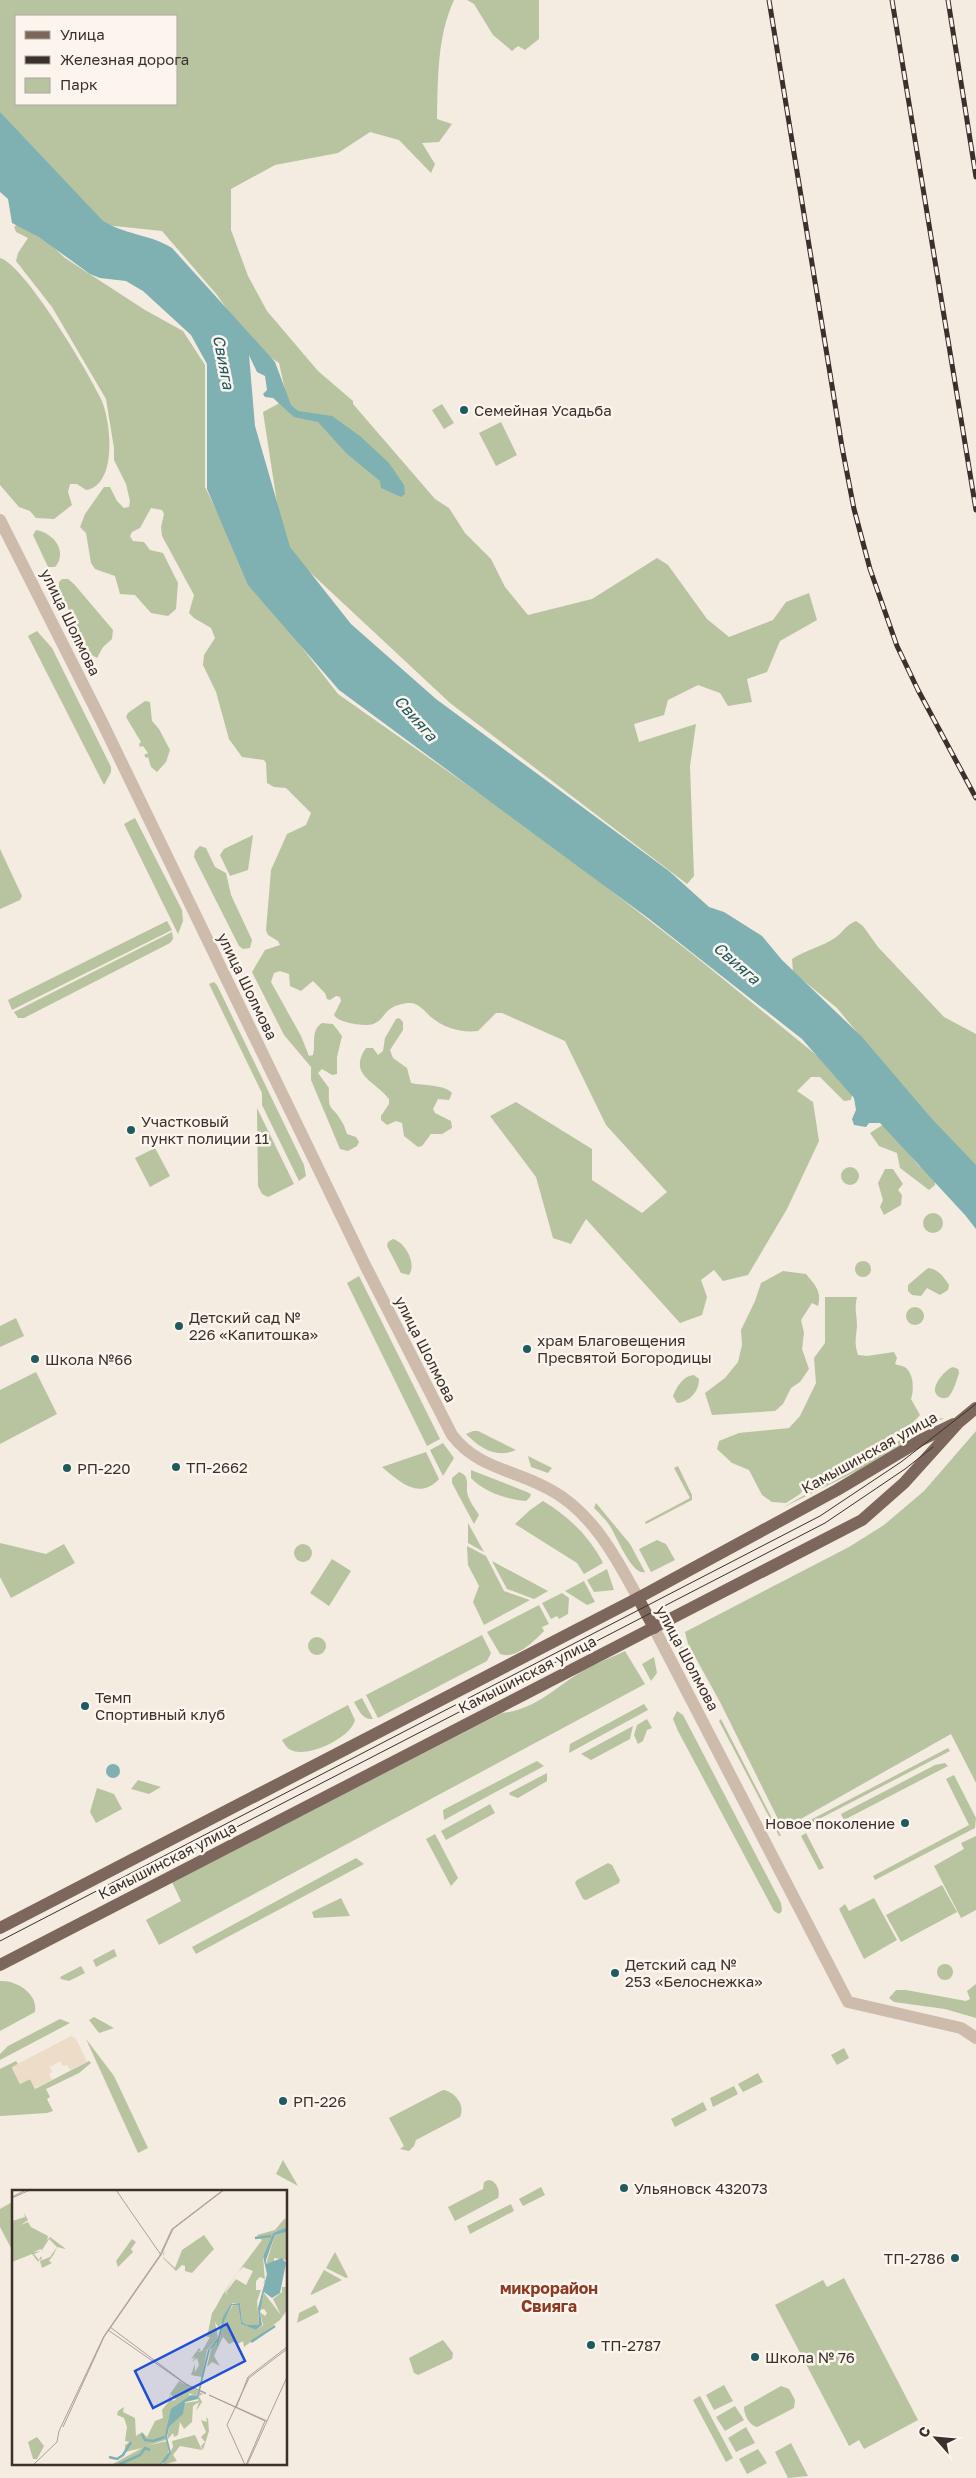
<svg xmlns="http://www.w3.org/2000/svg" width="976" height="2478" font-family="'Golos Text',sans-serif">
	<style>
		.green { fill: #b8c4a0; fill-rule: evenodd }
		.plaza { fill: #ecdcc8 }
		.water { fill: #7fb0b2 }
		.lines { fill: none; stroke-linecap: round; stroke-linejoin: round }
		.minor { stroke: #cdbbac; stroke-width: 12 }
		.major { stroke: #7d675c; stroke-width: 12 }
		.tram { stroke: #3b302b; stroke-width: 1 }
		.rail-casing { stroke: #3b302b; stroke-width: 5 }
		.rail { stroke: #fbf5ee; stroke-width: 3; stroke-dasharray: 9; stroke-linecap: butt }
		.poi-dot { fill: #1f5a5e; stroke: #fbf5ee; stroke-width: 2 }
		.labels { text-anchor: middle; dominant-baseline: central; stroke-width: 5; stroke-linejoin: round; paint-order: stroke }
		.poi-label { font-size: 15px; fill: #3b302b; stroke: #fbf5ee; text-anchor: start }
		.street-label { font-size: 15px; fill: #3b302b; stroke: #fbf5ee }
		.water-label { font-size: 16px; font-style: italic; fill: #1f5a5e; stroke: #fbf5ee }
		.neighbourhood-label { font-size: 16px; font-weight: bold; fill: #8c3b22; stroke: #fbf5ee }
		.inset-river { fill: none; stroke: #7fb0b2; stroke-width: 2.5 }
		.inset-road { fill: none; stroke: #aaa098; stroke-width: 1 }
		.view { fill: #1d4ed8; fill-opacity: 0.15; stroke: #1d4ed8; stroke-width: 2.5 }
		.inset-edge { fill: none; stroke: #3b302b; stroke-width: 2.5 }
	</style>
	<rect width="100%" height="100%" fill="#f4ebe1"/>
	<g class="green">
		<path d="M0 0H454C437 37 438 79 437 119L452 124 439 142 422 143 435 164 431 173 399 140 370 132 338 153 275 165 231 189V230L248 276 267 311 318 371 353 401V404L435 499 449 508 465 533 491 559 505 587 528 615 592 599 657 558 668 565 707 619 729 637 773 620 786 602 809 593 817 620 780 641 767 672 747 679 752 702 728 706 720 693 698 685 668 700 664 715 634 724 639 742 696 724 690 766 694 876 687 884 450 703 284 548 263 412 287 399 279 363 253 346 217 295 162 231 105 225 0 119ZM16 16H176V104H16Z"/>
		<polygon points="467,0 539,0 539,39 525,50 518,46 512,51 493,35 474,4"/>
		<path d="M18 224 46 240 65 258 145 310 183 331 205 365V487L251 582 338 694 550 843 696 957 831 1067 853 1090 851 1100 844 1101 820 1077H811L797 1091 813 1102 819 1141 787 1209 748 1275 723 1281 714 1270 701 1280 707 1297 702 1315 680 1323 586 1219 571 1244 553 1238 536 1177 490 1116 516 1102 592 1149V1180L642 1213 667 1192 606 1125 565 1041 502 1013H496L478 1031C461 1033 444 1028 431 1017 424 1011 419 1002 408 1003 382 1006 387 1019 373 1024 365 1027 338 1023 334 1015L341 1001 340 997 336 996 330 1000 327 999 325 993 313 981 301 991 290 986 289 974 280 971 274 973 271 982 301 1036 309 1056 313 1055C316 1043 310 1031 322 1023L333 1024 342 1036 337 1057V1074L332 1075 322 1069 318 1073 329 1088C328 1115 332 1103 342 1122 345 1126 345 1130 347 1134L356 1137 359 1142 357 1146 348 1151 340 1149 311 1080V1067L284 1035 252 972 265 950 280 945 278 941 268 935 266 930 271 870 287 834 306 825 311 813 286 788 274 787 267 783 266 763 264 760 242 757 229 739 216 692 203 665 204 655 215 638 211 628 194 618 189 613 194 595 162 536 161 527 164 514 162 510 151 508 140 528 132 532 130 536 133 541 144 542 150 550 163 553 178 583 176 609 168 616 151 613 135 595 120 594 115 576 95 569 91 563 86 533 80 527 85 514 104 487H110L117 501 124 508 129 507 130 501 126 484 114 460V448L106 399 52 307 16 261 18 253 28 238 16 232 14 227Z"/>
		<path d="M0 258C24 264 89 373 101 399 111 420 118 485 86 490L77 484H70L68 492 72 505 54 519 36 518 30 511 19 507 0 485Z"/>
		<polygon points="442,404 454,423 444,429 432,410"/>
		<polygon points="501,422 517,455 496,466 479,433"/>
		<path d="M36 530C54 533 68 552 55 567H48L33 535Z"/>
		<polygon points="62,579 68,579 74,584 113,630 112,639 103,647 97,658 90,654 59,589 59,582"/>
		<polygon points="37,631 52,648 111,767 111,772 104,785 28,636"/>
		<polygon points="145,701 150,702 152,721 159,729 170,750 166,762 157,772 151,767 148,757 146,758 144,755 148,753 143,746 140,747 139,744 141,742 126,717 128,713"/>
		<polygon points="135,818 182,910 183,921 178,934 124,824"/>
		<polygon points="253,835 248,870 230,876 220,855 224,849"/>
		<polygon points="200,846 206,848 215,867 226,873 231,895 252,940 250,948 243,949 239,946 194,857 195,851"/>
		<polygon points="0,849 22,896 20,900 0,909"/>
		<polygon points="167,921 172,930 12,1010 8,1000"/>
		<path d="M856 921 863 926 878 947 944 1017 976 1034V1168L911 1098 837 1008 793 972 792 959C806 950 823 946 835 938 843 932 846 925 856 921Z"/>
		<polygon points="172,932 173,939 170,943 24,1018 18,1018 14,1012"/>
		<polygon points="214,982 217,985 304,1165 306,1176 299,1181 262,1105 262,1093 209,984"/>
		<path d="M399 1018 403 1022V1030L390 1050 393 1058 407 1068 411 1083C423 1086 444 1084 452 1093L449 1100 438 1099 433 1109 435 1113 451 1121 452 1128 442 1134H431L422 1146 418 1147 404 1136 402 1123 396 1121 387 1125 381 1120V1116L389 1104V1099C377 1082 347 1075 366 1048H373L378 1055 383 1051 385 1038 396 1019Z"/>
		<polygon points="257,1108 294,1184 268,1197 262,1194 258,1186"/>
		<polygon points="884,1124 919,1166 935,1176 935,1185 929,1190 900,1168 897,1153 879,1146 870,1133"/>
		<polygon points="155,1148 170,1176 150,1187 135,1158"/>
		<circle cx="850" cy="1176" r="9"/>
		<polygon points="885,1169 893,1169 903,1184 898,1190 902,1195 901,1205 884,1215 880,1207 883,1200 878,1183"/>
		<circle cx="933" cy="1223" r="10"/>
		<path d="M393 1239C405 1242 417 1264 409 1275L401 1273 387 1246 388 1242Z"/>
		<circle cx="863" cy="1269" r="8"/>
		<path d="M928 1268C938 1269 944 1277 949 1285L948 1290 940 1295 927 1288 921 1296 912 1295 908 1291V1285Z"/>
		<path d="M783 1271 806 1274C815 1285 822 1291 818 1306L812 1303 801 1320 804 1333 802 1349 809 1369 800 1382 791 1388 783 1404 775 1411 712 1415 705 1393 725 1378 738 1362 742 1345 741 1330 755 1301 761 1283Z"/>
		<polygon points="359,1276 440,1439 427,1446 347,1283"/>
		<path d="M825 1297H857C854 1311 857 1314 857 1326 856 1338 854 1343 858 1355L867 1356 894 1352 897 1358 895 1364C898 1366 903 1365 906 1368 914 1375 914 1390 911 1399L920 1415C905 1433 883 1439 864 1451 845 1464 829 1481 807 1485L800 1494 786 1503 772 1502 762 1495 749 1470 732 1463 717 1449 719 1441 739 1433 789 1428 800 1416 816 1383 814 1358 825 1343Z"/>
		<circle cx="915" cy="1316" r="9"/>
		<polygon points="16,1318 24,1336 0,1347 0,1326"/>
		<path d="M953 1367 958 1369 959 1373C957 1379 954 1390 950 1395 946 1401 936 1398 935 1391 934 1383 946 1369 953 1367Z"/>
		<polygon points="36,1372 57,1414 0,1444 0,1390"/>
		<path d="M694 1375 699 1379C699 1392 689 1402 677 1403L673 1396C677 1386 683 1376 694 1375Z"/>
		<polygon points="944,1418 861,1469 782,1508 937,1419"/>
		<path d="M473 1431H478L516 1450C496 1459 480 1448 466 1434Z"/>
		<polygon points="976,1431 976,1783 951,1734 783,1829 720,1702 688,1644 685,1632 849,1547 884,1525 924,1491"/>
		<polygon points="443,1443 454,1458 443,1476 430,1450"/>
		<path d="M426 1452 439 1479C419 1501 399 1481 382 1467Z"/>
		<polygon points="528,1456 552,1468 548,1473 531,1467"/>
		<polygon points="678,1466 692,1495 692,1500 646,1524 645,1522 690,1498 674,1468"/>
		<path d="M471 1470 527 1492 531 1494 530 1497 526 1501C508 1500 484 1492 471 1478Z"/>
		<path d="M459 1472C469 1475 467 1484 467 1492 468 1499 475 1509 479 1515L474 1524 452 1483V1478Z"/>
		<path d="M543 1501C568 1516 590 1537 603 1563L584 1574 577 1563 515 1524 530 1510Z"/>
		<path d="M596 1503 630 1544 645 1572C632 1576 617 1537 610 1526 605 1519 600 1514 594 1508Z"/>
		<polygon points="468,1523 484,1552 468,1543"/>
		<polygon points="657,1540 666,1544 675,1560 651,1572 639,1549"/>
		<polygon points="0,1543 46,1554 64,1544 75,1563 11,1598 0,1577"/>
		<circle cx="303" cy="1553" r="9"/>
		<polygon points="467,1546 486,1556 504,1591 530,1600 484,1625 473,1602 479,1586 468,1565"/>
		<polygon points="332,1559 351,1571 329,1606 310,1593"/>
		<polygon points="492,1561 548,1591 534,1599 507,1589"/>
		<polygon points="607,1569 614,1590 594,1592 587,1580"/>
		<polygon points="584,1581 595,1602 587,1605 565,1591"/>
		<polygon points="562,1593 569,1598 568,1614 559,1619 557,1616 551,1619 542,1603"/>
		<path d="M539 1605 549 1624 542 1627 544 1631C534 1641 516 1660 500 1654L487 1632Z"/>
		<polygon points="482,1635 491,1653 487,1661 378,1718 366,1695"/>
		<circle cx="317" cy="1646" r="9"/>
		<polygon points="679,1640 713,1705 711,1706 678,1645"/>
		<path d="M625 1651 645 1684 159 1945 146 1920 181 1901 172 1882 502 1713C531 1710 550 1693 573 1677 589 1666 608 1659 625 1651Z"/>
		<polygon points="654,1657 657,1673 651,1681 642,1664"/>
		<path d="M362 1698 373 1719C362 1720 359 1710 354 1702Z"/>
		<polygon points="644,1704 648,1710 569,1753 570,1744"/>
		<path d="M348 1705 355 1720C351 1738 305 1760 289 1749 286 1747 284 1743 282 1740Z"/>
		<polygon points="677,1711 683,1715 781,1903 782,1911 779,1914 774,1911 678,1731 673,1719"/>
		<polygon points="647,1719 652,1728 647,1730 643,1741 638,1744 634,1735 637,1725"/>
		<polygon points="721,1719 781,1836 779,1836 719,1721"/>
		<polygon points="633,1726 630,1739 591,1760 581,1754"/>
		<polygon points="948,1748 950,1751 798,1830 797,1827"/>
		<polygon points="537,1761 544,1766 444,1820 443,1810"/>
		<polygon points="945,1763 948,1766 844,1820 841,1814 935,1765"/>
		<polygon points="547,1773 547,1781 518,1798 510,1795 509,1793"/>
		<polygon points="954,1775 976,1818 975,1828 875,1880 873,1876 969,1825 946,1779"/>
		<polygon points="138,1780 161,1787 149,1794 131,1789"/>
		<polygon points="97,1788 114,1794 122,1809 96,1823 90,1812"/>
		<polygon points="490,1804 495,1813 446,1840 441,1831"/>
		<polygon points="806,1833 824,1868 819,1870 801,1836"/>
		<polygon points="435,1834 458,1878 451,1886 426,1839"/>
		<polygon points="976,1836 976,1910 961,1918 934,1866 964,1849 961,1843"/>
		<polygon points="356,1858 364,1864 196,1954 192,1947"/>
		<polygon points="608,1863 612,1865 620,1880 619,1883 586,1900 583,1899 575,1883 577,1880"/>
		<polygon points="942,1885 957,1912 901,1942 886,1915"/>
		<polygon points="341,1898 350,1916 314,1918 312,1912"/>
		<polygon points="874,1898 897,1940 864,1959 839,1909 845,1904 849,1911"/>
		<polygon points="114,1949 117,1956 96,1967 93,1960"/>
		<circle cx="945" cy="1972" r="8"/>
		<polygon points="81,1966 85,1973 69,1981 61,1979 60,1977"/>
		<path d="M0 1981C17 1980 38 1994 35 2012L0 2031Z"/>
		<polygon points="976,1984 976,2018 945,2009 894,2002 889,1998 896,1990 906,1990 966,2001 970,1999 967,1991"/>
		<polygon points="94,2017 114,2028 99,2033 89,2020"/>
		<polygon points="60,2019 70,2023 0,2060 0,2054 8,2046"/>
		<polygon points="86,2039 114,2076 148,2148 138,2153"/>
		<polygon points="844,2048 849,2058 837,2065 831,2055"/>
		<polygon points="16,2061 18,2064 12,2068 20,2084 30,2079 35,2089 89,2061 91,2063 79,2073 46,2089 50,2097 47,2099 53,2111 47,2113 0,2116 0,2069"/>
		<polygon points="758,2073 763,2082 743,2092 738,2084"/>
		<polygon points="734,2086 738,2094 713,2107 710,2098"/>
		<path d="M443 2090C454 2091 466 2105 460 2117L416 2140 414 2146 409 2151 400 2149 404 2146 389 2118Z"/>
		<polygon points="703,2102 707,2110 675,2127 671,2119"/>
		<polygon points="283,2160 298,2186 276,2174"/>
		<path d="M488 2180C496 2180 501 2191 498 2198L455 2221 448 2207 483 2189 484 2182Z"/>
		<polygon points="541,2187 545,2195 523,2206 519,2199"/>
		<polygon points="14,2201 14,2246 11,2248 0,2227 0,2209"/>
		<polygon points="511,2204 514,2211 470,2234 467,2226"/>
		<polygon points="335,2252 348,2277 346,2278 326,2268"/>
		<polygon points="324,2270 342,2280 311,2295 311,2293"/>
		<polygon points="844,2278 918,2420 864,2449 859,2440 849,2446 775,2305 823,2280 827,2287"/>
		<polygon points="315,2305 319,2312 297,2323 299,2313"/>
		<polygon points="443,2340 453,2353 452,2359 418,2375 414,2373 409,2358"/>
		<polygon points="724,2385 733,2401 714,2410 706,2395"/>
		<path d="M781 2386 789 2389 795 2400 794 2408 757 2427C749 2425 744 2415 744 2407Z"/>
		<polygon points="700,2396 733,2458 726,2462 693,2400"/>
		<polygon points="735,2406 744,2420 725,2431 716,2417"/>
		<polygon points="746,2427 755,2443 736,2452 728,2438"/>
		<polygon points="791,2443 808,2476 788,2478 775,2452"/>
		<polygon points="758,2449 767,2463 747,2474 739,2459"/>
	</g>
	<polygon class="plaza" points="71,2036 76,2039 87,2062 70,2070 67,2065 63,2066 60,2061 50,2067 52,2072 49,2074 52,2080 35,2088 30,2079 20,2084 12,2067"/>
	<g class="water">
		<path d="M0 112 102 220C124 235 150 234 172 248L275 362 291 405 298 411 332 416 360 436 389 463 404 485 405 494 401 497 381 488 380 481 346 453 318 422 294 417 273 398 265 397 263 394 267 390 265 376 257 372 249 355 255 426 290 547 351 624 436 699 669 871 709 907 724 912 762 936 782 960 862 1037 932 1119 976 1165V1229L965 1215 880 1123H869L866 1127 854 1125 852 1119 856 1110 854 1098 802 1039 648 918 339 690 248 585 207 489V364L191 335 143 291 126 281 100 278 90 274 39 237 12 223 8 199 0 192Z"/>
		<circle cx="113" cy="1771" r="7"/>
	</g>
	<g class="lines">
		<g class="minor">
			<path d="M0 520 101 720 365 1265 452 1435C477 1468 512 1469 547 1488 591 1510 616 1557 638 1598"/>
			<polyline points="654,1628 848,2002 961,2028 976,2038"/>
		</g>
		<g class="major">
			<polyline points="638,1598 654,1628"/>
			<polyline points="0,1928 638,1598 837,1490 921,1440 954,1424"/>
			<polyline points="0,1965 862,1520 904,1483 959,1422 976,1408"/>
		</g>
		<g class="tram">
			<polyline points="165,1864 825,1523 905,1469 933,1447"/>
			<polyline points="0,1941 820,1516 901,1462 976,1404"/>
		</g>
		<defs>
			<g id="rail">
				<polyline points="769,0 842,447 854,509 870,569 897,646 918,690 976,798"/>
				<polyline points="892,0 976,510"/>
				<polyline points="948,0 976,177"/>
			</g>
		</defs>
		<use href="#rail" class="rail-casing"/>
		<use href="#rail" class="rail"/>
	</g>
	<g class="poi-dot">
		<circle cx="464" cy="410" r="5"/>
		<circle cx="131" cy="1130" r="5"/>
		<circle cx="179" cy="1326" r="5"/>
		<circle cx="527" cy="1349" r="5"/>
		<circle cx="35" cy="1359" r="5"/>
		<circle cx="176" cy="1467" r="5"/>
		<circle cx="67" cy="1468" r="5"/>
		<circle cx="85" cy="1706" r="5"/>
		<circle cx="905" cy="1823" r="5"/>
		<circle cx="615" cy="1973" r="5"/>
		<circle cx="283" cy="2101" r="5"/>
		<circle cx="624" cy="2188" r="5"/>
		<circle cx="955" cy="2258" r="5"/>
		<circle cx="591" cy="2345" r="5"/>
		<circle cx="755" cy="2357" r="5"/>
	</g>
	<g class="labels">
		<g class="poi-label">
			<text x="474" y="410">Семейная Усадьба</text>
			<text x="141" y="1121">Участковый<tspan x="141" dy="17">пункт полиции 11</tspan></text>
			<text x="189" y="1317">Детский сад №<tspan x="189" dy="17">226 «Капитошка»</tspan></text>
			<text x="537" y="1340">храм Благовещения<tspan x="537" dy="17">Пресвятой Богородицы</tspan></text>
			<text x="45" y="1359">Школа №66</text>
			<text x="186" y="1467">ТП-2662</text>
			<text x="77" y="1468">РП-220</text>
			<text x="95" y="1697">Темп<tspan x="95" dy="17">Спортивный клуб</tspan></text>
			<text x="895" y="1823" text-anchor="end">Новое поколение</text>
			<text x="625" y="1964">Детский сад №<tspan x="625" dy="17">253 «Белоснежка»</tspan></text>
			<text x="293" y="2101">РП-226</text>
			<text x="634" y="2188">Ульяновск 432073</text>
			<text x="945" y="2258" text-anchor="end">ТП-2786</text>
			<text x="601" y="2345">ТП-2787</text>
			<text x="765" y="2357">Школа № 76</text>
		</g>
		<g class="street-label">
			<text transform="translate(71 622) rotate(64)">улица Шолмова</text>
			<text transform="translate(248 986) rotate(64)">улица Шолмова</text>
			<text transform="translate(426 1349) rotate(63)">улица Шолмова</text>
			<text transform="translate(869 1452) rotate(-29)">Камышинская улица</text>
			<text transform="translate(688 1658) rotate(62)">улица Шолмова</text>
			<text transform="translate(527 1674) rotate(-27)">Камышинская улица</text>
			<text transform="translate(167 1860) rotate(-27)">Камышинская улица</text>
		</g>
		<g class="water-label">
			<text transform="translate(224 362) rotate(79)">Свияга</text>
			<text transform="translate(416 718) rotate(48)">Свияга</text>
			<text transform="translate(737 963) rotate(41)">Свияга</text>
		</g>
		<g class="neighbourhood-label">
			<text x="549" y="2288">микрорайон<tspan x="549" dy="18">Свияга</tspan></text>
		</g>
	</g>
	<g transform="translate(12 2190)">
		<rect width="275" height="275" fill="#f4ebe1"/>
		<path d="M12 23 16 30 9 35 16 32 19 37 36 46 35 50 38 47 54 59 45 57 42 64 37 71 40 73 30 78 28 71 38 67 45 57 37 49 30 60 33 65 29 59 21 62 29 61 22 64 27 70 29 66 30 69 26 71 27 73 20 64 0 72V31L13 27ZM273 28 275 37 261 43 251 66 253 91 251 94 253 89 248 87 244 91V100H249L245 111 247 135 238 137 230 132 228 113H220L207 138 203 132 206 148 195 160 190 187 179 185 183 174V182L187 175 185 168 180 172 183 167 179 169 187 158 189 160 185 162 190 161 198 147H195L200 123 204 117 211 104 225 83 213 102 216 105 214 102 224 89 234 95 241 81 231 77 226 82 250 50 245 45 263 40ZM275 42V70L262 68V72L254 74 263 45ZM192 45 202 59 180 83 173 81V76L170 75 164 81 151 68V64L153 60 151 67 163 78 170 60ZM120 49 124 52 119 59 121 62 106 77 104 71ZM270 97H275V120L268 130 232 157 231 151 224 155V151L217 154 211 147 202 166 208 176 200 172 195 177 200 155 207 152 213 128 221 115H226L229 134 244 140 251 135 248 122 253 126 255 123 252 119 248 120 252 103 269 125 261 109 270 102ZM167 191 186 201 185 207 177 203 178 208 164 216 170 215V223L159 231 158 227 154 250 134 256 155 251 157 259 155 266 147 275H99L130 258 113 262V255L118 252 113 251 115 237 112 228 105 225 106 221 112 217 111 222 123 228 124 246 130 242 135 247 143 231 151 228 150 220 158 210 157 205 161 211 164 209 158 204ZM187 202 191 204 187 206 190 212 184 221 187 212 181 216 180 232 172 239 168 232 166 245 162 247 161 243 155 250 157 237 171 223 172 213 186 211ZM194 227 196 229 197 241 191 260 189 256 193 252 189 247 194 242 189 230 195 232ZM183 245 190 260 168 256 161 265 165 271 150 275 161 257 160 251ZM25 247 32 256 25 269H21L16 252Z" fill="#b8c4a0"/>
		<path d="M275 37V42L263 45 254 70V74L270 68 274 73 268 103 260 108 252 102 248 122 250 135 244 140 229 134 226 115H220L213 129 205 158V152L198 159 186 209 173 212 171 224 157 237 155 247 159 263 154 271 147 275 157 262 153 245 159 219 179 205 185 206 196 160 206 148 211 127 219 114 228 113 230 132 235 135H247L246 118 255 84 251 66 261 43Z" fill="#7fb0b2"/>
		<path class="inset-river" d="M243 48 259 46M239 152 263 136M130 244 133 250 141 251 153 247M97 267 105 269 111 265 119 252M106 275 128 265 133 258 138 260"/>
		<path class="inset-road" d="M104 0 149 65M0 7 14 0M0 8 18 0M98 137 174 194 194 204M96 140 175 195 194 203M197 205 255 231M197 205 253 231 234 275M224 218 236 187 275 157M51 237 92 147 149 65 161 39 212 0M21 275 45 252 47 241 92 146 148 65 160 39 211 0M233 275 215 235 237 188 275 159M235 275 275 187"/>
		<path class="view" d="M215 134 233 171 141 218 123 181Z"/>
		<rect width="275" height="275" class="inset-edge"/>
	</g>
	<rect x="15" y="15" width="162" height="90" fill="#fbf5ee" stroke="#aea6a0"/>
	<rect x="25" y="31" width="25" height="8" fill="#7d675c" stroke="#aea6a0"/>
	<text x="60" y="40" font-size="15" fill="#3b302b">Улица</text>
	<rect x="25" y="56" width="25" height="8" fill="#3b302b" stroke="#aea6a0"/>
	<text x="60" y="65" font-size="15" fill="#3b302b">Железная дорога</text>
	<rect x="25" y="78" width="25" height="15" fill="#b8c4a0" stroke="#aea6a0"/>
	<text x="60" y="90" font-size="15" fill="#3b302b">Парк</text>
	<g transform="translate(936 2438) rotate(297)" stroke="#fbf5ee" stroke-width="4" paint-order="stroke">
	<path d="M0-4L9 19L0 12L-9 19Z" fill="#3b302b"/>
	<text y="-8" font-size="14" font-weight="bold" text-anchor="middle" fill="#3b302b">С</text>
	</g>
</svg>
